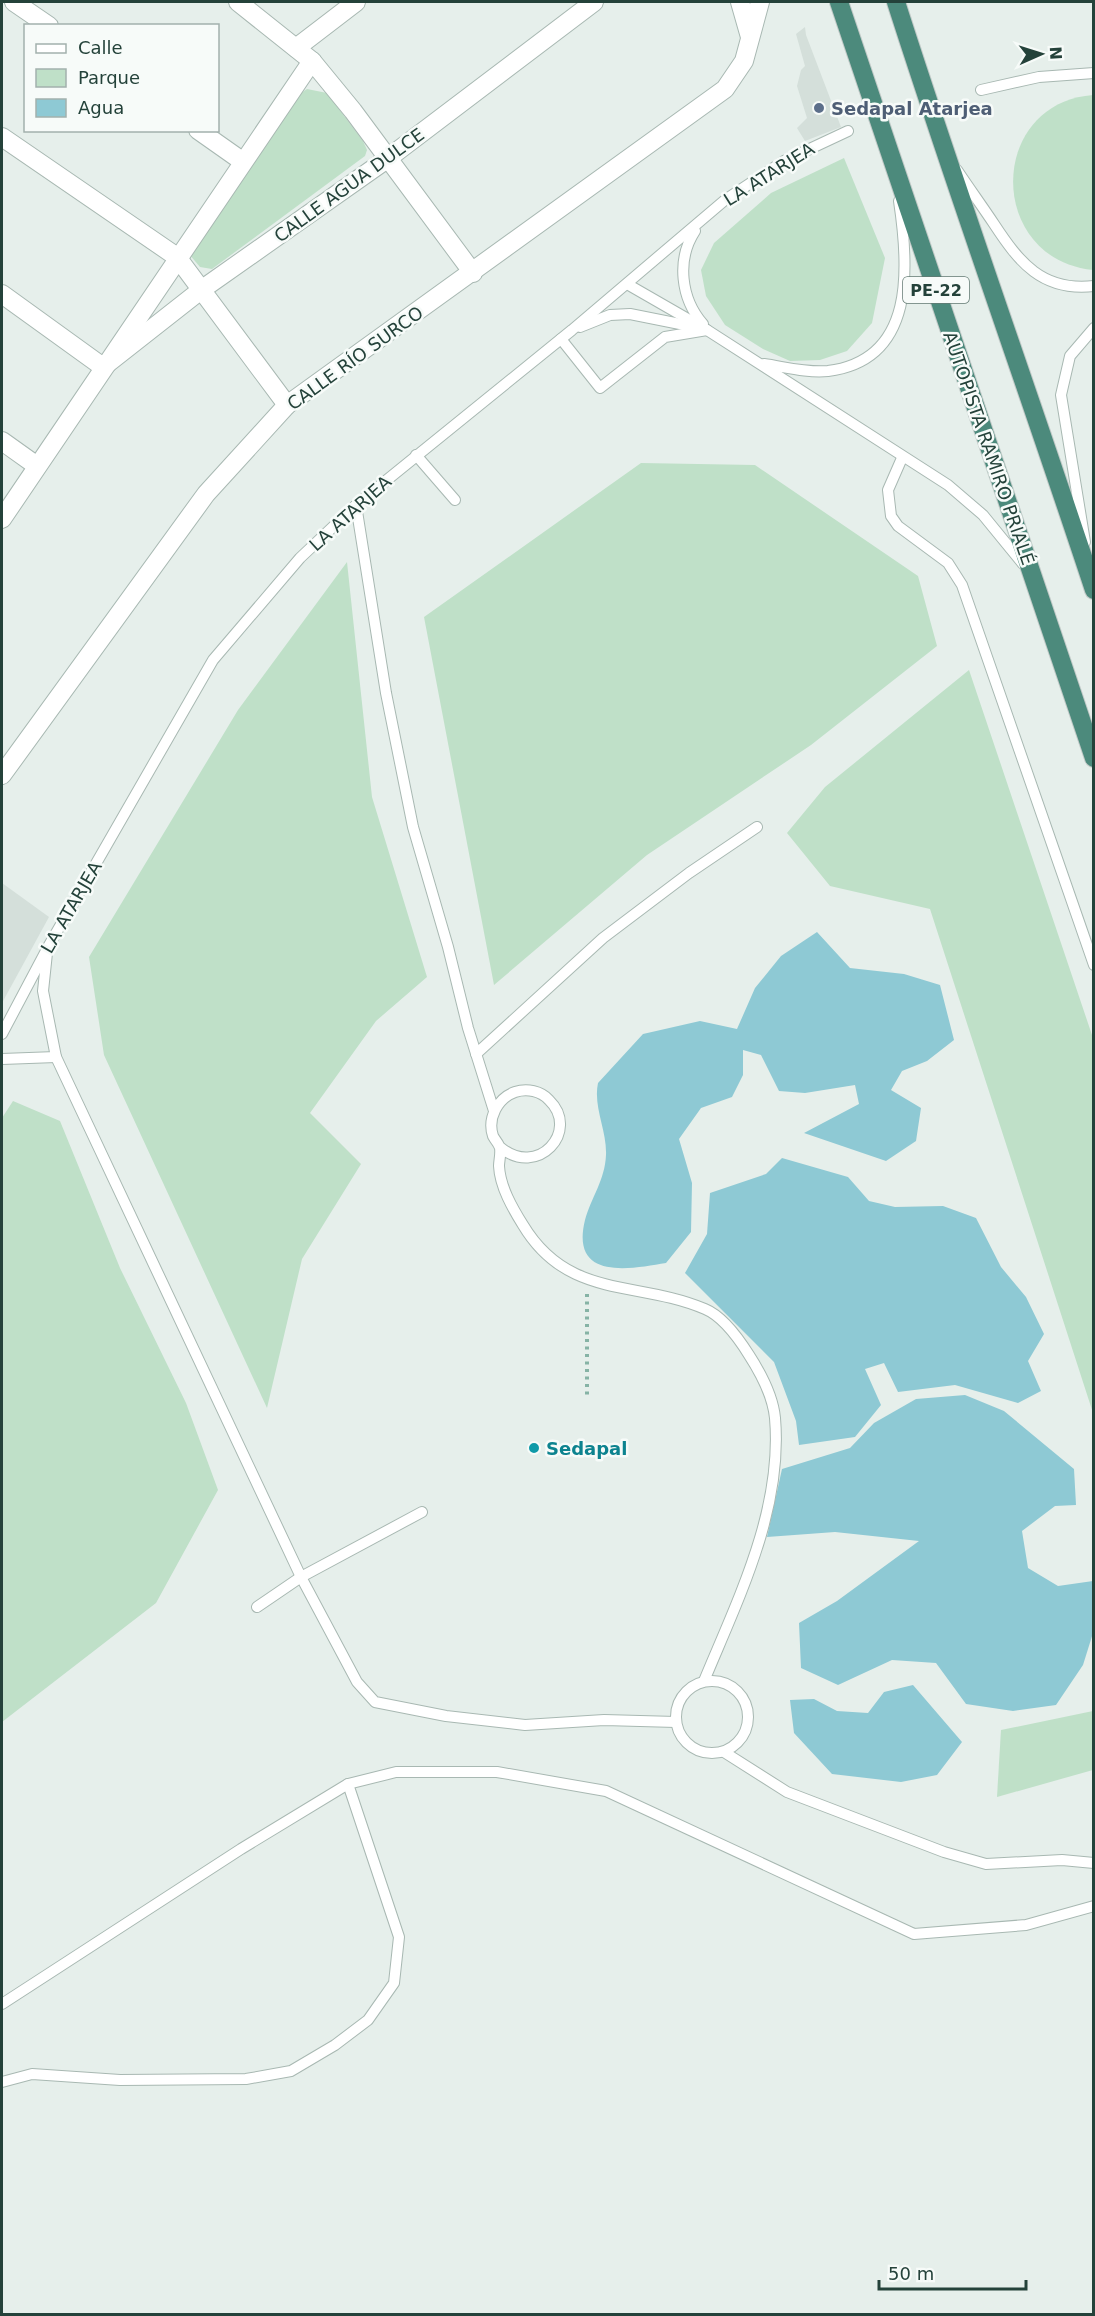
<svg xmlns="http://www.w3.org/2000/svg" width="1095" height="2316" font-family="'DejaVu Sans',sans-serif">
	<style>
		.built { fill: #d4dfda }
		.green { fill: #bfe0c8 }
		.water { fill: #8ec9d4 }
		.lines { fill: none; stroke-linecap: round; stroke-linejoin: round }
		.service-casing { stroke: #a8b8b2; stroke-width: 12 }
		.minor-casing { stroke: #a8b8b2; stroke-width: 20 }
		.trunk-casing { stroke: #c2cac8; stroke-width: 20 }
		.path { stroke: #86b3a5; stroke-width: 4; stroke-dasharray: 3 4.5; stroke-linecap: butt }
		.service { stroke: #fff; stroke-width: 10 }
		.minor { stroke: #fff; stroke-width: 18 }
		.trunk { stroke: #4c8a7c; stroke-width: 18 }
		.service-dot { fill: #5c6f8a; stroke: #f7fbf9; stroke-width: 2 }
		.culture-dot { fill: #0f9aa8; stroke: #f7fbf9; stroke-width: 2 }
		.labels { text-anchor: middle; dominant-baseline: central; stroke-width: 5; stroke-linejoin: round; paint-order: stroke }
		.shield { fill: #f7fbf9; stroke: #637a73; stroke-width: 1.5 }
		.shield-label { font-size: 16px; font-weight: bold; fill: #24423a }
		.service-label { font-size: 18px; font-weight: bold; fill: #4e5e75; stroke: #f7fbf9; text-anchor: start }
		.street-label { font-size: 18px; fill: #24423a; stroke: #f7fbf9 }
		.culture-label { font-size: 18px; font-weight: bold; fill: #0d838f; stroke: #f7fbf9; text-anchor: start }
	</style>
	<rect width="100%" height="100%" fill="#e6efeb"/>
	<g class="built">
		<polygon points="805,27 806,35 841,127 805,141 797,128 807,118 797,86 801,70 805,66 796,34"/>
		<polygon points="2,883 49,917 2,1003"/>
	</g>
	<g class="green">
		<polygon points="307,89 327,93 363,141 367,150 365,156 212,269 200,267 189,254 301,93"/>
		<path d="M1093 95H1094L1093 270C986 259 987 103 1093 95Z"/>
		<polygon points="844,158 885,258 872,323 847,351 820,360 790,361 763,349 725,325 706,296 701,270 714,243 771,193"/>
		<polygon points="641,463 755,465 918,576 937,646 811,745 647,855 494,985 424,617"/>
		<polygon points="347,562 372,797 427,977 376,1021 310,1113 361,1164 302,1259 267,1408 104,1055 89,957 238,710"/>
		<polygon points="969,670 1093,1038 1093,1413 930,909 830,886 787,833 825,787"/>
		<polygon points="13,1101 60,1121 120,1268 186,1403 218,1490 156,1603 2,1722 2,1118"/>
		<polygon points="1093,1711 1093,1770 997,1797 1001,1730"/>
	</g>
	<g class="water">
		<path d="M817 932 850 968 904 974 940 985 954 1040 927 1061 902 1071 891 1090 921 1108 916 1141 886 1161 804 1133 859 1104 855 1085 805 1093 779 1091 761 1055 743 1050V1075L732 1097 701 1108 679 1139 692 1183 691 1232 666 1263C630 1269 570 1281 585 1220 591 1198 605 1180 606 1155 607 1130 593 1107 598 1083L643 1034 700 1021 737 1029 755 988 781 956Z"/>
		<polygon points="782,1158 848,1177 869,1201 895,1207 943,1206 976,1218 1001,1267 1026,1297 1044,1334 1028,1361 1041,1391 1018,1403 955,1385 898,1392 884,1363 865,1369 881,1405 855,1437 799,1445 796,1421 774,1362 685,1273 707,1234 710,1193 766,1174"/>
		<polygon points="965,1395 1004,1411 1074,1469 1076,1505 1055,1506 1022,1531 1028,1568 1058,1586 1093,1581 1093,1633 1083,1665 1056,1705 1013,1711 966,1704 936,1663 892,1660 838,1685 801,1668 799,1623 837,1601 919,1541 835,1532 767,1537 782,1469 850,1448 874,1423 916,1399"/>
		<polygon points="913,1685 962,1742 937,1775 901,1782 832,1774 794,1733 790,1700 814,1699 837,1711 868,1713 884,1692"/>
	</g>
	<g class="lines">
		<defs>
			<g id="service">
				<polyline points="981,90 1039,77 1094,73"/>
				<path d="M957 170C969 188 982 206 994 224 1019 262 1042 292 1094 286"/>
				<path d="M695 231C676 260 681 299 703 324"/>
				<polyline points="627,284 707,330 948,485 983,515 1023,564"/>
				<polyline points="580,327 610,315 630,314 695,327"/>
				<polyline points="561,339 600,388 665,337 707,330"/>
				<path d="M764 364C785 367 807 373 828 371 916 360 909 267 899 201"/>
				<polyline points="416,455 455,500"/>
				<polyline points="902,458 888,490 891,516 898,526 948,563 962,585 1094,965"/>
				<polyline points="356,505 386,693 413,827 448,947 468,1028 494,1111"/>
				<polyline points="1085,542 1061,395 1070,356 1094,328"/>
				<polyline points="47,953 43,991 56,1057 301,1577 357,1682 375,1702 446,1716 525,1725 604,1720 676,1722"/>
				<polyline points="2,1034 48,947 213,660 300,558 356,505 572,330 725,200 784,161 848,131"/>
				<polyline points="476,1054 603,938 689,873 757,827"/>
				<polyline points="2,1059 56,1057"/>
				<path d="M500 1147C537 1179 581 1131 549 1100 541 1091 527 1088 515 1092 498 1098 487 1118 493 1136 495 1140 499 1144 500 1148 501 1154 499 1161 499 1166 500 1187 513 1209 523 1225 568 1300 637 1280 705 1309 722 1316 739 1339 749 1355 760 1372 773 1397 775 1418 783 1510 738 1599 704 1681"/>
				<polyline points="257,1607 301,1577 422,1512"/>
				<circle cx="712" cy="1717" r="36"/>
				<polyline points="724,1752 787,1792 944,1852 986,1864 1062,1860 1094,1863"/>
				<polyline points="2,2004 241,1849 348,1784 396,1772 497,1772 606,1791 914,1934 1026,1925 1094,1906"/>
				<polyline points="2,2082 32,2074 120,2080 246,2079 291,2071 335,2045 368,2020 394,1983 399,1937 348,1784"/>
			</g>
			<g id="minor">
				<polyline points="14,2 49,26"/>
				<polyline points="238,2 312,61 353,111 473,273"/>
				<polyline points="740,2 750,37"/>
				<polyline points="296,48 356,2"/>
				<polyline points="198,130 242,161"/>
				<polyline points="2,137 177,257 287,405"/>
				<polyline points="2,294 103,367 201,290 387,159 594,2"/>
				<polyline points="2,441 37,466"/>
				<polyline points="2,519 312,61"/>
				<polyline points="2,775 206,494 287,405 725,89 744,61 760,2"/>
			</g>
			<g id="trunk">
				<polyline points="839,2 1094,758"/>
				<path d="M896 2C959 199 1029 393 1094 590"/>
			</g>
		</defs>
		<use href="#service" class="service-casing"/>
		<use href="#minor" class="minor-casing"/>
		<use href="#trunk" class="trunk-casing"/>
		<polyline class="path" points="587,1294 587,1396"/>
		<use href="#service" class="service"/>
		<use href="#minor" class="minor"/>
		<use href="#trunk" class="trunk"/>
	</g>
	<circle class="service-dot" cx="819" cy="108" r="6"/>
	<circle class="culture-dot" cx="534" cy="1448" r="6"/>
	<g class="labels">
		<rect class="shield" x="903" y="277" width="66" height="26" rx="4.5"/>
		<g class="shield-label">
			<text x="936" y="290">PE-22</text>
		</g>
		<g class="service-label">
			<text x="831" y="108">Sedapal Atarjea</text>
		</g>
		<g class="street-label">
			<text transform="translate(769 174) rotate(-32)">LA ATARJEA</text>
			<text transform="translate(349 185) rotate(-36)">CALLE AGUA DULCE</text>
			<text transform="translate(355 358) rotate(-36)">CALLE RÍO SURCO</text>
			<text transform="translate(989 448) rotate(71)">AUTOPISTA RAMIRO PRIALÉ</text>
			<text transform="translate(350 513) rotate(-42)">LA ATARJEA</text>
			<text transform="translate(71 907) rotate(-60)">LA ATARJEA</text>
		</g>
		<g class="culture-label">
			<text x="546" y="1448">Sedapal</text>
		</g>
	</g>
	<rect width="1095" height="2316" fill="none" stroke="#24423a" stroke-width="6"/>
	<rect x="24" y="24" width="195" height="108" fill="#f7fbf9" stroke="#a3b1ad" stroke-width="1.5"/>
	<rect x="36" y="44" width="30" height="9" fill="#ffffff" stroke="#a3b1ad" stroke-width="1.5"/>
	<text x="78" y="54" font-size="18" fill="#24423a">Calle</text>
	<rect x="36" y="69" width="30" height="18" fill="#bfe0c8" stroke="#a3b1ad" stroke-width="1.5"/>
	<text x="78" y="84" font-size="18" fill="#24423a">Parque</text>
	<rect x="36" y="99" width="30" height="18" fill="#8ec9d4" stroke="#a3b1ad" stroke-width="1.5"/>
	<text x="78" y="114" font-size="18" fill="#24423a">Agua</text>
	<g transform="translate(1041 54) rotate(87)" stroke="#f7fbf9" stroke-width="4.5" paint-order="stroke">
	<path d="M0-4.5L10 22L0 15L-10 22Z" fill="#24423a"/>
	<text y="-9" font-size="16" font-weight="bold" text-anchor="middle" fill="#24423a">N</text>
	</g>
	<path d="M879 2280v9h147v-9" fill="none" stroke="#24423a" stroke-width="3"/>
	<text x="888" y="2280" font-size="18" fill="#24423a" stroke="#f7fbf9" stroke-width="4.5" paint-order="stroke">50 m</text>
</svg>
